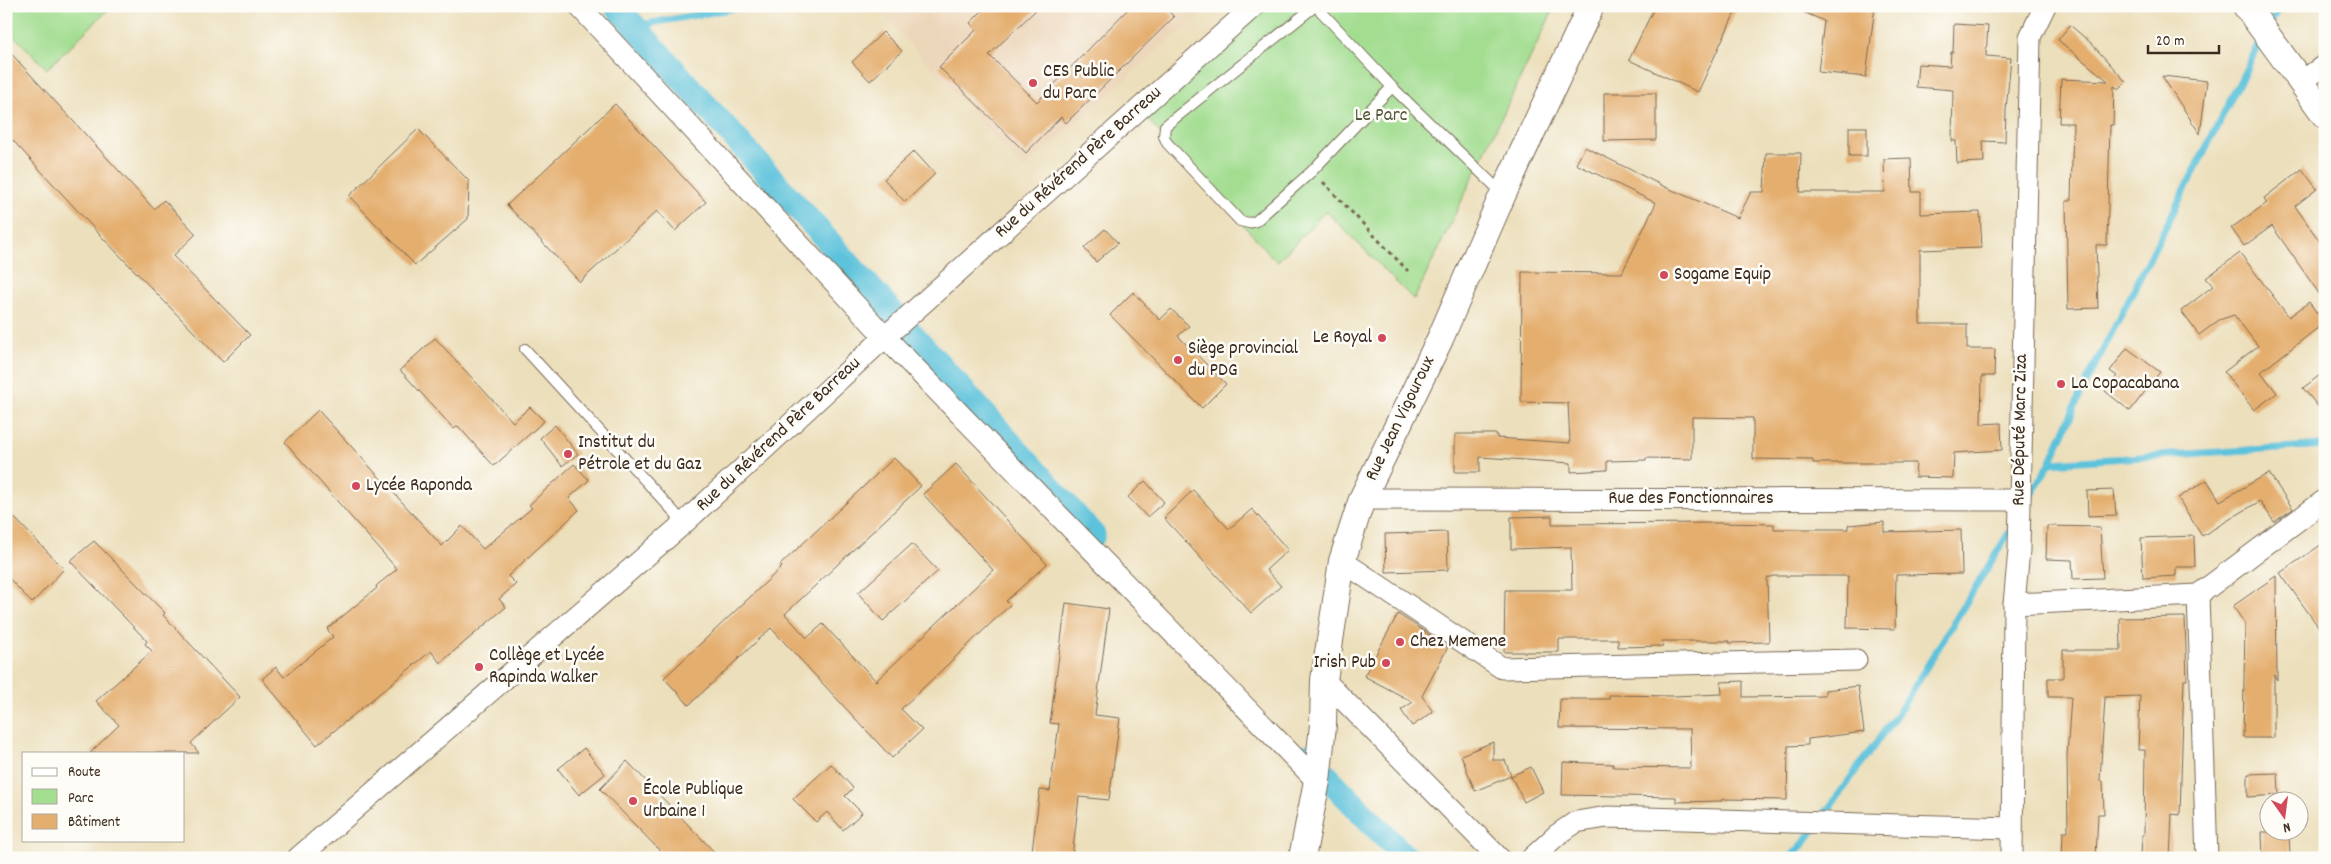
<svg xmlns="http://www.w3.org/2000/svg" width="2331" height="864" font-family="Dekko,sans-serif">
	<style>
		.built { fill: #edd7bb }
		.green { fill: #a2dd90; stroke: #6e8457 }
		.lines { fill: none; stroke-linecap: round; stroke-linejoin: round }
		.stream { stroke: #5dc2db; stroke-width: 7 }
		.canal { stroke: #5dc2db; stroke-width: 25 }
		.building { fill: #e4ae6e }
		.service-casing { stroke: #796955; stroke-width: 12 }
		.minor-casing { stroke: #796955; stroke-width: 23 }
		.tertiary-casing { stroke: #796955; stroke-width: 28 }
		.path { stroke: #796955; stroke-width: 3; stroke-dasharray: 4 4; stroke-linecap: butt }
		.service { stroke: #fff; stroke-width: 10 }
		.minor { stroke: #fff; stroke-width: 21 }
		.tertiary { stroke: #fff; stroke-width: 26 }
		.poi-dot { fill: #d1495b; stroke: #fdfcf7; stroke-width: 2 }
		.labels { text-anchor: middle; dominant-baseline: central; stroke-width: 5; stroke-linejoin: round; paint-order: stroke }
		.poi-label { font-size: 19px; fill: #3b2a1e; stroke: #fdfcf7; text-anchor: start }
		.park-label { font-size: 19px; fill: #55573a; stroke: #fdfcf7 }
		.street-label { font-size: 19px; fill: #3b2a1e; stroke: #fdfcf7 }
	</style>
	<rect width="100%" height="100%" fill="#fdfcf7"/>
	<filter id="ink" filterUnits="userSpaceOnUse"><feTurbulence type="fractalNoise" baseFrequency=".02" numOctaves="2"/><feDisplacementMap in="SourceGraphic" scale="10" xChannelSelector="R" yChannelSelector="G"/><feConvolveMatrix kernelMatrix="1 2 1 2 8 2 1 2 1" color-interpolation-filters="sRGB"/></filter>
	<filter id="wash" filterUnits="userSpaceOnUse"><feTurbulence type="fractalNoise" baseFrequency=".0096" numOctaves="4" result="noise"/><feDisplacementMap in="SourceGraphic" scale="20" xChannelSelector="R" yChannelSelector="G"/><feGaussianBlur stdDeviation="1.12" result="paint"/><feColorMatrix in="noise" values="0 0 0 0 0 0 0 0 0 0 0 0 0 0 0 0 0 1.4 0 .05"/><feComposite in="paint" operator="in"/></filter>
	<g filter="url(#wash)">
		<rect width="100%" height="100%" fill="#ecdfbc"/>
		<polygon class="built" points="876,6 1209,6 1023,169"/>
		<g class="green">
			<polygon points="6,6 112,6 47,69 6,28"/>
			<polygon points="1262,6 1555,6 1414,300 1326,211 1277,262 1139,110"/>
		</g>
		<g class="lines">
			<g class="stream">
				<polyline points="635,26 746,6"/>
				<polyline points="2269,27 2280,6"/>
				<polyline points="2050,463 2080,395 2262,38"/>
				<polyline points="2026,503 2050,463 2325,445"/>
				<polyline points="1790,858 1803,844 1902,707 2013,526"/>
			</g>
			<g class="canal">
				<polyline points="616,6 1093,535"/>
				<polyline points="1307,756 1406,858"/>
			</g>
		</g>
		<g id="blocks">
			<g class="building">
				<polygon points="987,6 1040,6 989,55 1037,102 1131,6 1164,6 1174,17 1066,123 1061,117 1026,153 939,67 976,30 970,23"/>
				<polygon points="1655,6 1738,6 1698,92 1629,60"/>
				<polygon points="1790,6 1875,6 1866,77 1818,72 1824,21"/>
				<polygon points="1954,24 1988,26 1986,56 2011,58 2006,110 2005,142 1983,141 1984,162 1957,163 1956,141 1952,141 1953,90 1916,87 1918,64 1950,66 1951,52 1953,52"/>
				<polygon points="2070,25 2091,43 2126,82 2119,89 2114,86 2113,125 2110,125 2107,245 2096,245 2098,308 2068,309 2066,201 2071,201 2073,123 2059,123 2061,79 2108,81 2058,40"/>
				<polygon points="883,32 902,51 870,81 852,62"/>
				<polygon points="6,48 154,209 164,200 196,234 173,256 250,335 223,362 99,234 6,133"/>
				<polygon points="2162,76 2207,81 2200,134"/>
				<polygon points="1604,93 1656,93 1656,140 1604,141"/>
				<polygon points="615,104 706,202 675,231 657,211 580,282 507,205"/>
				<rect x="1849" y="127" width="18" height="29"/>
				<polygon points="418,129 469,181 468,219 415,265 349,196"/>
				<polygon points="1585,147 1665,187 1738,218 1751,192 1764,192 1766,153 1801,153 1800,192 1885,192 1884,159 1911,158 1912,192 1921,192 1921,214 1980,212 1982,248 1920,250 1920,324 1967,324 1967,349 1995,349 1994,376 1982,376 1981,424 2001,423 2002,450 1954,453 1953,478 1915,477 1916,463 1813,463 1813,460 1753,459 1753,418 1692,417 1692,459 1646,458 1646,460 1607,461 1607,470 1571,472 1571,463 1480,457 1480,472 1455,472 1455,434 1497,434 1497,438 1570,443 1568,403 1521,402 1522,272 1622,273 1656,203 1576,164"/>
				<polygon points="914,151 935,174 905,202 884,179"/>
				<polygon points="2302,169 2317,189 2295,206 2325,249 2325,302 2272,226 2244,246 2231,228 2267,203 2264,198"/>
				<polygon points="1105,229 1118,243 1096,262 1084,248"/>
				<polygon points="2240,253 2289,317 2309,302 2324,323 2261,372 2277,393 2254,410 2224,372 2258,346 2234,315 2219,320 2199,335 2181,311 2213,286 2206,278"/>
				<polygon points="1133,292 1160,320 1171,309 1189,326 1178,336 1226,384 1202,408 1110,315"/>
				<polygon points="435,338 513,422 530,407 544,421 494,466 458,426 454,429 400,370"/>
				<polygon points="2127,348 2160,372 2130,411 2105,391 2117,376 2110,371"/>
				<polygon points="2325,371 2325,415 2303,388"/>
				<polygon points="318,410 442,546 462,526 483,549 532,508 529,505 574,464 589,480 569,498 579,510 508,576 516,584 499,599 506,607 440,663 431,651 317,745 262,679 276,667 284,677 333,637 327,629 377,588 376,586 397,569 285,442"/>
				<polygon points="555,425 578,454 562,466 540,438"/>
				<polygon points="894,458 921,486 785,614 807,638 823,624 876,681 993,570 923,494 956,464 1047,564 1006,601 1010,605 901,709 922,730 892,758 771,628 689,705 664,678 782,567 780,565"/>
				<polygon points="2269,473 2293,509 2274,522 2260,501 2202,536 2178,498 2207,480 2220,501"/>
				<polygon points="1145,481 1164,502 1147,517 1128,497"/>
				<polygon points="1193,490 1229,529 1252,509 1288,550 1266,570 1281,586 1251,613 1164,518"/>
				<polygon points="2114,490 2116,515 2088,516 2087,491"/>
				<polygon points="6,509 64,569 32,603 6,575"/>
				<polygon points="1552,516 1552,524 1715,523 1774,524 1774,529 1848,529 1848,525 1884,522 1884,532 1961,530 1962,574 1896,575 1895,629 1847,628 1848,576 1774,576 1767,578 1769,642 1729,643 1729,641 1662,641 1663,646 1618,647 1618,639 1559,639 1559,652 1504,652 1505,590 1572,590 1571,547 1511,549 1511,517"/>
				<polygon points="2047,526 2100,527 2103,578 2073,579 2072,560 2046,559"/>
				<polygon points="1447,532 1448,570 1386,572 1385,534"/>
				<polygon points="2194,536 2195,567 2176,567 2176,576 2143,578 2141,538"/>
				<polygon points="94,541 165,613 163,615 240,697 191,743 199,753 90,753 119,725 96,701 152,651 145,644 147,641 70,561"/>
				<polygon points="2325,542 2325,636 2280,573"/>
				<polygon points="912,544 938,571 883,621 858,593"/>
				<polygon points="2276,576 2277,680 2274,675 2274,738 2243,738 2245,624 2233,606"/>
				<polygon points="1066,603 1109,609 1095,715 1120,718 1109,800 1079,797 1072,858 1031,858 1040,790 1050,791 1059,724 1050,723"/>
				<polygon points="1398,614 1448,647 1422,696 1433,712 1412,726 1401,710 1413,702 1364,676"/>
				<polygon points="2185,617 2187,680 2184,680 2180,815 2172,814 2170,858 2141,858 2142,835 2144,835 2145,750 2138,750 2140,696 2105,697 2100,781 2103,781 2104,814 2098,814 2096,858 2062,858 2063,832 2068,832 2067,756 2071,697 2048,697 2048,678 2063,678 2063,650 2121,650 2120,618"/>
				<polygon points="1743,681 1743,697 1825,696 1825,690 1858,686 1864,732 1808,739 1808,745 1788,746 1787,800 1722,799 1722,801 1676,802 1676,797 1562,795 1563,762 1613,764 1613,767 1691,768 1690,729 1559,728 1560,699 1609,699 1609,695 1673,696 1722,694 1721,682"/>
				<polygon points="1493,742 1493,760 1505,760 1511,776 1475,791 1461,755"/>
				<polygon points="584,748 605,774 579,795 558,769"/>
				<polygon points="627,761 720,858 667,858 600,789"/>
				<polygon points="831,764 853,788 845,796 862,813 843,830 827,812 816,822 793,799"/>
				<polygon points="1531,767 1543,792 1524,802 1511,776"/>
				<polygon points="2278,773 2279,795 2248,797 2248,774"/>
				<polygon points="2262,832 2289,832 2290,858 2263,858"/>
			</g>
		</g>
	</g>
	<g filter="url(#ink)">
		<use href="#blocks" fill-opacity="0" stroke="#796955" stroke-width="1"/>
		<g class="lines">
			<defs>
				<g id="service">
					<polyline points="1315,6 1165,126 1164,136 1167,143 1240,221 1249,223 1256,221 1312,171 1392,87"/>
					<polyline points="1316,6 1392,87 1502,193"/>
					<polyline points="525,349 684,523"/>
				</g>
				<g id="minor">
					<polyline points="579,6 885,337 1317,781"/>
					<polyline points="2301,82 2325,65"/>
					<polyline points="1362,499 2019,500"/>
					<polyline points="1342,561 1502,668 1856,660"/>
					<polyline points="2198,595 2325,500"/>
					<polyline points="2014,604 2198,595 2207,858"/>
					<polyline points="1324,680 1499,858"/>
					<polyline points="298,858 684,523 885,337 1254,6"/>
					<polyline points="1532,858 1557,835 1576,822 1607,817 2012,828"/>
					<polyline points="2012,858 2014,604 2019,550 2030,37 2045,6"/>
				</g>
				<g id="tertiary">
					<polyline points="2246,6 2325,115"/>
					<polyline points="1302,858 1317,781 1323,725 1324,680 1342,561 1362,499 1440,339 1503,194 1591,6"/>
				</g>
			</defs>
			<use href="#service" class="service-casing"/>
			<use href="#minor" class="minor-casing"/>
			<use href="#tertiary" class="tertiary-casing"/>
			<polyline class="path" points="1323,182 1408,271"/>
			<use href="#service" class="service"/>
			<use href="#minor" class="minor"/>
			<use href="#tertiary" class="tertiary"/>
		</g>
	</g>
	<g class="poi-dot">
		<circle cx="1033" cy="83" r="5"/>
		<circle cx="1664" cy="275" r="5"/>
		<circle cx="1382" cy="338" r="5"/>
		<circle cx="1178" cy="360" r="5"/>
		<circle cx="2061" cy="384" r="5"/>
		<circle cx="568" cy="454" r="5"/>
		<circle cx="356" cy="486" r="5"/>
		<circle cx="1400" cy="642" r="5"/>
		<circle cx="1386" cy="663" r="5"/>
		<circle cx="479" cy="667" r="5"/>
		<circle cx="633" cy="801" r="5"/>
	</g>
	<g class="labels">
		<g class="poi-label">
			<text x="1043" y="72">CES Public<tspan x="1043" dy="22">du Parc</tspan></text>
			<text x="1674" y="275">Sogame Equip</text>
			<text x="1372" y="338" text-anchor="end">Le Royal</text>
			<text x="1188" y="349">Siège provincial<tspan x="1188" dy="22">du PDG</tspan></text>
			<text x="2071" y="384">La Copacabana</text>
			<text x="578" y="443">Institut du<tspan x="578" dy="22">Pétrole et du Gaz</tspan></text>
			<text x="366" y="486">Lycée Raponda</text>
			<text x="1410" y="642">Chez Memene</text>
			<text x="489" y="656">Collège et Lycée<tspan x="489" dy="22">Rapinda Walker</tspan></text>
			<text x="1376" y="663" text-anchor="end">Irish Pub</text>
			<text x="643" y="790">École Publique<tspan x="643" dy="22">Urbaine 1</tspan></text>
		</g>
		<g class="park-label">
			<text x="1381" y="116">Le Parc</text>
		</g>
		<g class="street-label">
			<text transform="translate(1079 163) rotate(-42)">Rue du Révérend Père Barreau</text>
			<text transform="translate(1401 419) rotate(-64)">Rue Jean Vigouroux</text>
			<text transform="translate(2021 430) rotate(-89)">Rue Député Marc Ziza</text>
			<text transform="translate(779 435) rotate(-43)">Rue du Révérend Père Barreau</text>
			<text x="1691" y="499">Rue des Fonctionnaires</text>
		</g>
	</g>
	<rect width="2331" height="864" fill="none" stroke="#fdfcf7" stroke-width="25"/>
	<rect x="22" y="752" width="162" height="90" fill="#fdfcf7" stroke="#afa8a0"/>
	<rect x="32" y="768" width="25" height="8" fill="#ffffff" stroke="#afa8a0"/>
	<text x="68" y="776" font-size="15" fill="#3b2a1e">Route</text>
	<rect x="32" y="789" width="25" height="15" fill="#a2dd90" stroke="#afa8a0"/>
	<text x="68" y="802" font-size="15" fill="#3b2a1e">Parc</text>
	<rect x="32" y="814" width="25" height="15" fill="#e4ae6e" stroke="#afa8a0"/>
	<text x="68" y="826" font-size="15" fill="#3b2a1e">Bâtiment</text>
	<g transform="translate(2284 816) rotate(166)"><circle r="24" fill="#fdfcf7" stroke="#afa8a0"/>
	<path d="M0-4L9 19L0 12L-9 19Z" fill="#d1495b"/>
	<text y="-8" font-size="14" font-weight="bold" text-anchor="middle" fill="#3b2a1e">N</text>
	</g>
	<path d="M2148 45v8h71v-8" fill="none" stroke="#3b2a1e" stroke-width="2.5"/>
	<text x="2156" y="45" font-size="15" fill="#3b2a1e" stroke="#fdfcf7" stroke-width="4" paint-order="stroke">20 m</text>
</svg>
